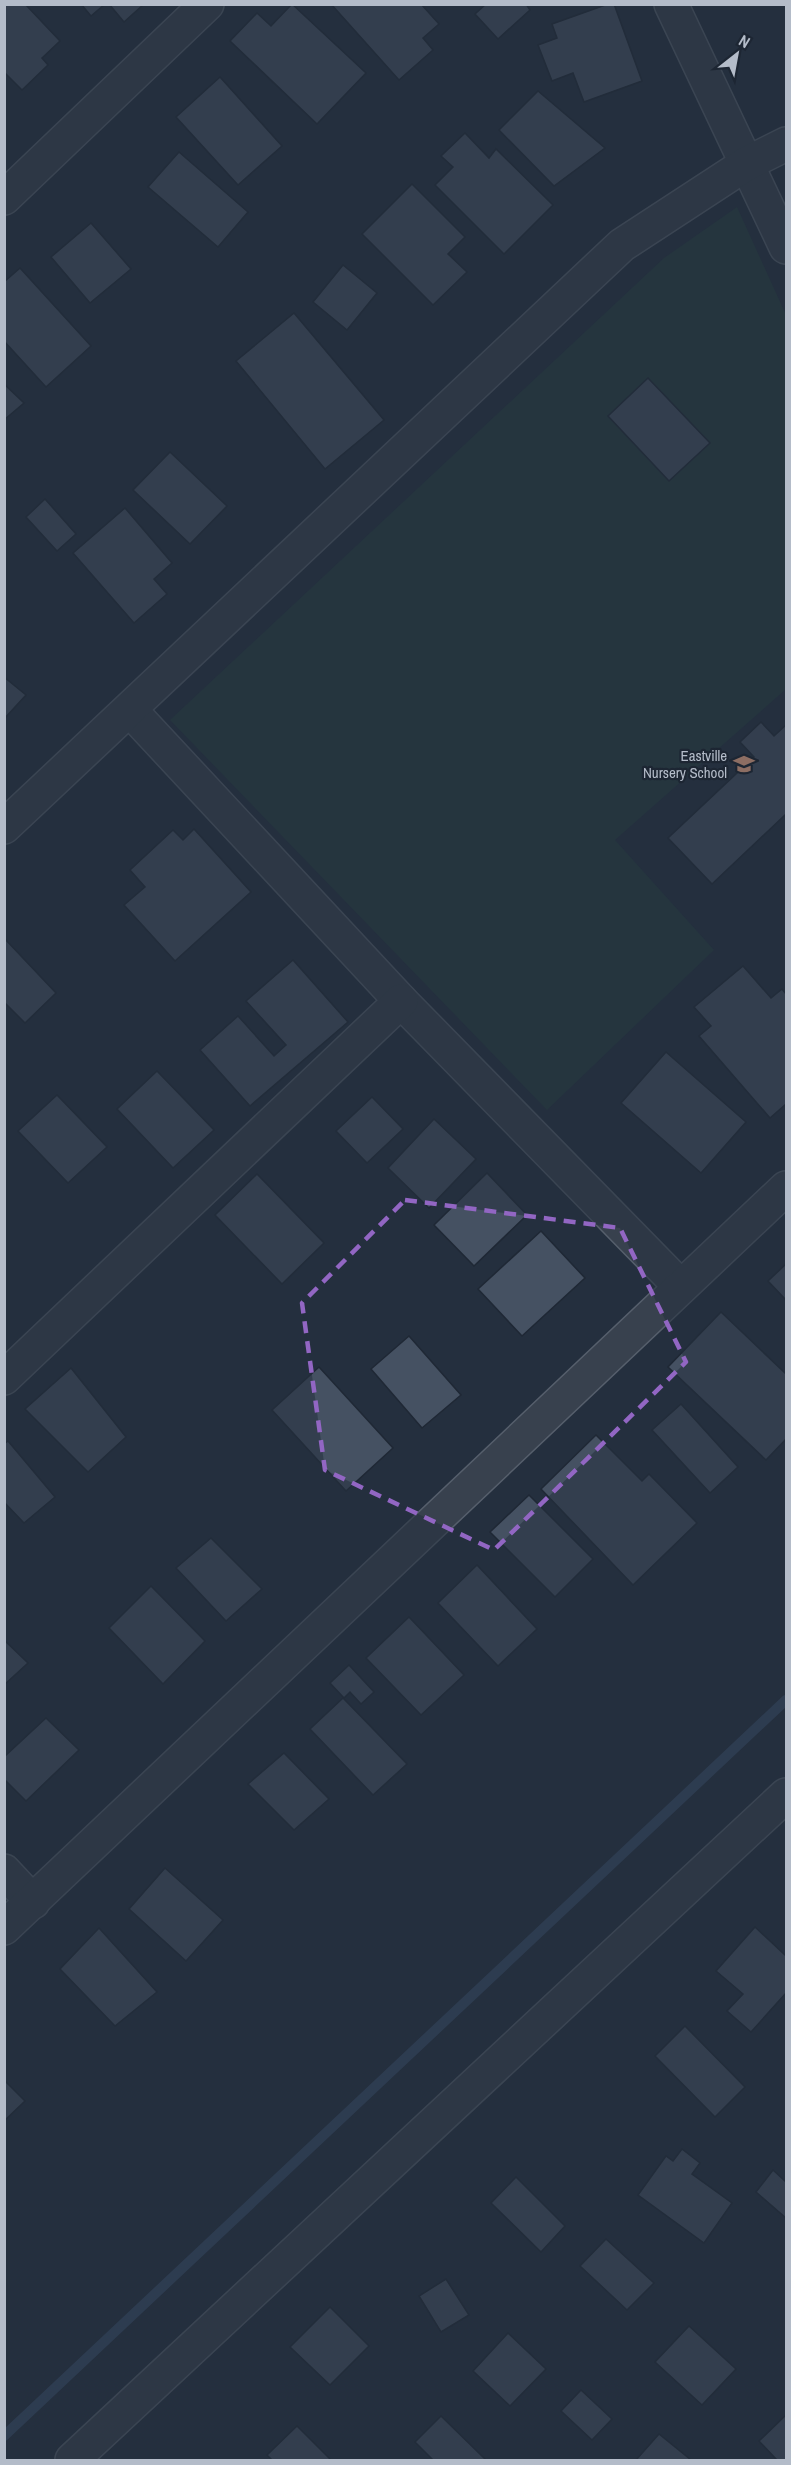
<svg xmlns="http://www.w3.org/2000/svg" width="791" height="2465" font-family="'Archivo Narrow',sans-serif">
	<style>
		.green { fill: #263c3f }
		.lines { fill: none; stroke-linecap: round; stroke-linejoin: round }
		.stream { stroke: #394c67; stroke-width: 10 }
		.building { fill: #455162; stroke: #1f2835; stroke-width: 1.5 }
		.street-casing { stroke: #565f6c; stroke-width: 36 }
		.street { stroke: #38414e; stroke-width: 33 }
		.marked { fill: none; stroke: #9266c3; stroke-width: 4.5; stroke-dasharray: 12 8; stroke-linejoin: round }
		.labels { text-anchor: middle; dominant-baseline: central; stroke-width: 4.5; stroke-linejoin: round; paint-order: stroke }
		.poi-label { font-size: 15px; fill: #b4bcc9; stroke: #1d2633; text-anchor: end }
	</style>
	<rect width="100%" height="100%" fill="#242f3e"/>
	<polygon class="green" points="737,207 786,315 786,689 615,840 714,950 547,1110 170,720 664,258"/>
	<g class="lines">
		<polyline class="stream" points="4,2436 786,1700"/>
	</g>
	<g class="building">
		<polygon points="4,4 25,4 60,41 42,58 48,65 22,90 4,72"/>
		<polygon points="81,4 105,4 91,16"/>
		<polygon points="109,4 144,4 124,22"/>
		<polygon points="292,4 366,73 317,124 230,41 257,13 271,26"/>
		<polygon points="331,4 421,4 439,24 423,38 433,50 399,80"/>
		<polygon points="486,4 526,4 530,10 498,39 475,14"/>
		<polygon points="608,4 614,4 642,81 584,102 573,73 552,81 538,45 557,38 552,24"/>
		<polygon points="220,77 282,146 238,185 176,117"/>
		<polygon points="538,91 605,148 554,186 499,130"/>
		<polygon points="465,133 489,158 496,149 553,205 504,254 435,185 453,167 441,156"/>
		<polygon points="179,152 248,212 218,247 148,187"/>
		<polygon points="412,184 465,237 448,254 467,272 433,305 362,234"/>
		<polygon points="91,223 131,269 90,303 51,257"/>
		<polygon points="343,265 377,293 347,330 313,302"/>
		<polygon points="20,268 91,346 46,387 4,341 4,282"/>
		<polygon points="294,313 384,420 325,469 236,361"/>
		<polygon points="648,378 710,443 669,481 608,416"/>
		<polygon points="4,384 24,403 4,420"/>
		<polygon points="170,452 227,506 190,544 133,490"/>
		<polygon points="45,499 76,534 57,551 26,517"/>
		<polygon points="125,508 172,563 154,579 167,594 134,623 73,553"/>
		<polygon points="4,677 26,695 4,719"/>
		<polygon points="761,722 774,736 786,725 786,814 712,884 668,838 754,757 740,742"/>
		<polygon points="194,829 251,892 175,961 124,905 145,887 130,870 173,830 183,840"/>
		<polygon points="4,938 56,993 25,1023 4,1002"/>
		<polygon points="293,960 348,1022 250,1106 200,1050 238,1016 274,1056 286,1045 246,1001"/>
		<polygon points="743,966 771,998 782,989 786,994 786,1104 770,1118 699,1036 711,1026 694,1007"/>
		<polygon points="666,1052 746,1122 701,1173 621,1103"/>
		<polygon points="157,1071 214,1130 173,1168 117,1109"/>
		<polygon points="57,1095 107,1147 68,1183 18,1131"/>
		<polygon points="372,1097 403,1129 367,1163 336,1131"/>
		<polygon points="434,1119 476,1159 429,1208 388,1168"/>
		<polygon points="487,1173 527,1215 474,1266 434,1225"/>
		<polygon points="257,1174 324,1243 282,1284 215,1215"/>
		<polygon points="541,1231 585,1278 522,1336 478,1289"/>
		<polygon points="786,1264 786,1300 768,1281"/>
		<polygon points="721,1312 786,1374 786,1439 766,1460 668,1367"/>
		<polygon points="409,1336 461,1395 422,1428 371,1369"/>
		<polygon points="319,1367 393,1448 346,1491 272,1410"/>
		<polygon points="71,1368 126,1437 88,1472 25,1409"/>
		<polygon points="681,1404 738,1467 710,1493 652,1430"/>
		<polygon points="596,1435 642,1481 649,1474 697,1523 633,1585 541,1489"/>
		<polygon points="8,1441 55,1497 24,1523 4,1502 4,1444"/>
		<polygon points="529,1495 593,1559 555,1597 490,1532"/>
		<polygon points="211,1538 262,1589 226,1621 176,1568"/>
		<polygon points="477,1565 537,1629 498,1666 438,1603"/>
		<polygon points="151,1586 205,1641 163,1684 109,1628"/>
		<polygon points="409,1617 464,1675 421,1715 366,1658"/>
		<polygon points="4,1640 28,1663 4,1685"/>
		<polygon points="349,1665 374,1692 361,1704 350,1692 344,1698 330,1683"/>
		<polygon points="343,1698 407,1764 373,1795 310,1729"/>
		<polygon points="46,1718 79,1750 26,1801 4,1779 4,1757"/>
		<polygon points="284,1753 329,1799 294,1830 248,1784"/>
		<polygon points="165,1868 223,1920 186,1961 129,1909"/>
		<polygon points="755,1927 786,1956 786,1993 751,2032 727,2011 743,1994 716,1971"/>
		<polygon points="99,1928 157,1992 115,2026 60,1969"/>
		<polygon points="685,2026 745,2087 715,2117 655,2056"/>
		<polygon points="4,2080 25,2101 4,2121"/>
		<polygon points="682,2149 700,2163 692,2174 732,2203 704,2243 638,2195 666,2156 673,2161"/>
		<polygon points="773,2170 786,2182 786,2218 756,2192"/>
		<polygon points="516,2177 565,2226 541,2252 491,2203"/>
		<polygon points="606,2239 654,2283 627,2310 580,2266"/>
		<polygon points="446,2279 469,2315 441,2332 419,2296"/>
		<polygon points="330,2307 369,2346 330,2385 290,2347"/>
		<polygon points="689,2326 736,2369 702,2405 655,2362"/>
		<polygon points="508,2333 546,2369 510,2406 473,2371"/>
		<polygon points="581,2390 612,2419 592,2440 561,2411"/>
		<polygon points="786,2415 786,2460 777,2460 759,2441"/>
		<polygon points="441,2416 486,2460 433,2460 415,2442"/>
		<polygon points="297,2426 331,2460 272,2460 267,2455"/>
		<polygon points="659,2434 691,2460 636,2460"/>
	</g>
	<g class="lines">
		<defs>
			<g id="street">
				<polyline points="671,4 786,247"/>
				<polyline points="4,198 207,4"/>
				<polyline points="130,710 401,1001 681,1287"/>
				<polyline points="4,827 622,245 746,164 786,144"/>
				<polyline points="4,1378 401,1001"/>
				<polyline points="4,1871 33,1902"/>
				<polyline points="4,1928 786,1188"/>
				<polyline points="72,2460 786,1795"/>
			</g>
		</defs>
		<use href="#street" class="street-casing"/>
		<use href="#street" class="street"/>
	</g>
	<path d="M0 0H791V2465H0ZM405 1200 620 1228 686 1362 494 1550 325 1470 302 1303Z" fill="#242f3e" fill-opacity=".55" fill-rule="evenodd"/>
	<path class="marked" d="M405 1200 620 1228 686 1362 494 1550 325 1470 302 1303Z"/>
	<defs>
		<symbol id="school-bare" viewBox="-9 -9 18 18"><path d="M0-5L7-2L0 1L-7-2ZM-4 1L0 2.5L4 1V4Q0 6-4 4Z" fill="#8d6e63" stroke="#1d2633" stroke-width="2.5" paint-order="stroke"/></symbol>
	</defs>
	<g fill-rule="evenodd">
		<use href="#school-bare" x="729" y="749" width="30" height="30"/>
	</g>
	<g class="labels">
		<g class="poi-label">
			<text x="727" y="755">Eastville<tspan x="727" dy="17">Nursery School</tspan></text>
		</g>
	</g>
	<rect width="791" height="2465" fill="none" stroke="#b4bcc9" stroke-width="12"/>
	<g transform="translate(737 54) rotate(31)" stroke="#1d2633" stroke-width="4.5" paint-order="stroke">
	<path d="M0-4.5L10 22L0 15L-10 22Z" fill="#b4bcc9"/>
	<text y="-9" font-size="16" font-weight="bold" text-anchor="middle" fill="#b4bcc9">N</text>
	</g>
</svg>
